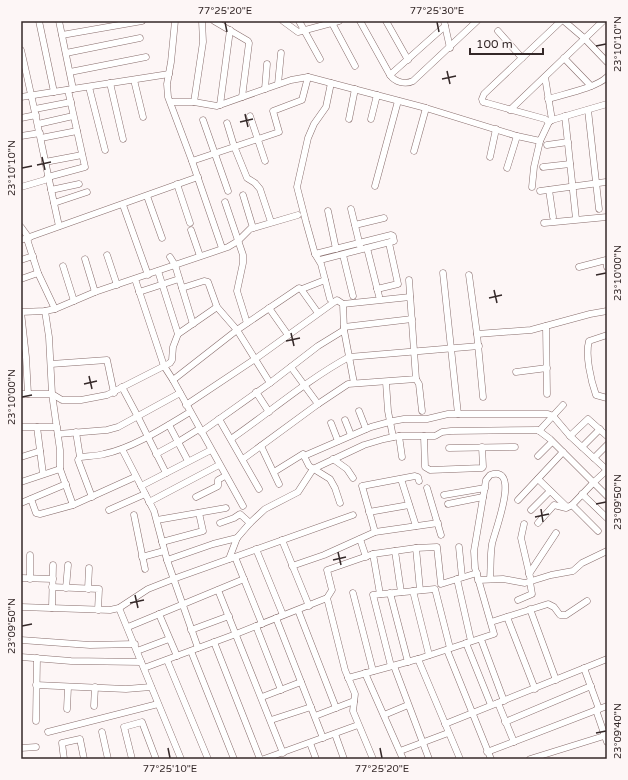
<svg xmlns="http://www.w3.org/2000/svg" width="628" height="780" font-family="'Varela Round',sans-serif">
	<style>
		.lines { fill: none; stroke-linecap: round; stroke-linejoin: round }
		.minor-casing { stroke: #886d6c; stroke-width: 7 }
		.minor { stroke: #fff; stroke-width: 6 }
		.ticks { fill: none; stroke: #342828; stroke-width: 1.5 }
		.neatline { fill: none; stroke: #342828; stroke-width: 1.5 }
		.ticks-label { font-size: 10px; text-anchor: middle; fill: #342828 }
	</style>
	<rect width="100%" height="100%" fill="#fdf6f6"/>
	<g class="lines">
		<defs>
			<g id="minor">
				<polyline points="39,21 54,92"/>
				<polyline points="59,21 73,89"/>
				<polyline points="175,21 171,62 167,84 168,97 192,161 222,248"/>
				<polyline points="214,21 248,41 249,43 242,97"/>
				<polyline points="283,21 298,32 339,21"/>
				<polyline points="299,21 320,59"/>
				<polyline points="360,21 390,75"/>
				<polyline points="386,21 408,60"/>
				<polyline points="444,21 450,48"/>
				<polyline points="564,21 584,38 607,62"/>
				<polyline points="332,23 355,66"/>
				<path d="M445 26 390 75C395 82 405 85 413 81L477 21"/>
				<polyline points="498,31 522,58"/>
				<polyline points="62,35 142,21"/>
				<path d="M21 50C35 109 46 168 59 226"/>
				<polyline points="66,53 140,38"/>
				<polyline points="564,58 591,86"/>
				<polyline points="70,72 146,57"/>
				<polyline points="545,77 552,120"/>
				<polyline points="134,80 143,117"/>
				<polyline points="110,83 123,139"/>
				<polyline points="278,84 281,53"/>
				<polyline points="89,87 105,150"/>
				<polyline points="265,89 267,64"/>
				<polyline points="21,97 169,74"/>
				<path d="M548 99C564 94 596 88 607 77"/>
				<polyline points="171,102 194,102 217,106 265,89 291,80 308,77 426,108 517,136 540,141 549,122 545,119 487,103 483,102 482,99 484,94 561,21"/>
				<polyline points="194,102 203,42 202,21"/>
				<polyline points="220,105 230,30"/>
				<polyline points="35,109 71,102"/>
				<polyline points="510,110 603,21"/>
				<polyline points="588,110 599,209"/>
				<polyline points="250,116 265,161"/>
				<polyline points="565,116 576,219"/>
				<polyline points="21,118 36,115"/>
				<polyline points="349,119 355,89"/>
				<polyline points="371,119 377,95"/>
				<polyline points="203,120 228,191"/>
				<polyline points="549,122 552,120 607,104"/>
				<polyline points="227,123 234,146 247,178 255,183 260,189 271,222"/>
				<polyline points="38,124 73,116"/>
				<polyline points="21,136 40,133"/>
				<polyline points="41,138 77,131"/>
				<polyline points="547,145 568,142"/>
				<polyline points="414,151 426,108"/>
				<polyline points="490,157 496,129"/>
				<polyline points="192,161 279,132 273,111 302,100 308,77"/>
				<polyline points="45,162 82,155"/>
				<polyline points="543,167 570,164"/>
				<polyline points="507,168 517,136"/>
				<polyline points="177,184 190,223"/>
				<polyline points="375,186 398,101"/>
				<polyline points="21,187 45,180 48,177 85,167 68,90"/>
				<polyline points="532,187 534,167 540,141"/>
				<polyline points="51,190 79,184"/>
				<polyline points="549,190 553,217"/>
				<polyline points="540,191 606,182"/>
				<polyline points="243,195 253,228"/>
				<polyline points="147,196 162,238"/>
				<polyline points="225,202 243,255 243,263 237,291 247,323"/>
				<polyline points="54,203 87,192"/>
				<polyline points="123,205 148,275"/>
				<polyline points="351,209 360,246"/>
				<polyline points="328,211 336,249"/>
				<polyline points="544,223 607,217"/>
				<polyline points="355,225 384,218"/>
				<polyline points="21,227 29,238"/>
				<polyline points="191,230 200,256"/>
				<polyline points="27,239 38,273 55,309"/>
				<polyline points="21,240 198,177"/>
				<polyline points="367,248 379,296"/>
				<polyline points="315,254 391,235 393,236 394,241 320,260"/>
				<polyline points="107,255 117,285"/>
				<polyline points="343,255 353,296"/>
				<polyline points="170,257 175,265 193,324"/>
				<polyline points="85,259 95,292"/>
				<polyline points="21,260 33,256"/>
				<polyline points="63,266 74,301"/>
				<polyline points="579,267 606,260 607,267"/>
				<polyline points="443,273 458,414"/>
				<polyline points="469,275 477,334 483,397"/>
				<polyline points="21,279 38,273"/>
				<polyline points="135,279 164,366 173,380 243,506"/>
				<polyline points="182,288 204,281 208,282 217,307 237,330 270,383"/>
				<polyline points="302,289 325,280"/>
				<polyline points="377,289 398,284 389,243"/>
				<polyline points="139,292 179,279"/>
				<polyline points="330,299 321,264 315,254 306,222 297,187 308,138 314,124 326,107 331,83"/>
				<polyline points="343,304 410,297"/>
				<polyline points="269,308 288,335"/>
				<polyline points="45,311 49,337 52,394 60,450 60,469 73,505"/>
				<polyline points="21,312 45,311 55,309 95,292 228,247 238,241 250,229 298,215"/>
				<polyline points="21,312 26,357 28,394"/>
				<polyline points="546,326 547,394"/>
				<polyline points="344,327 412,319"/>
				<polyline points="178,334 217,307"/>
				<polyline points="477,334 531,330 590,314 607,311"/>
				<path d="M607 335 589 341C585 355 591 381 596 395L607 398"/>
				<polyline points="51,364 107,360 114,393"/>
				<polyline points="291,367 318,404"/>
				<polyline points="516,372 547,368"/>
				<polyline points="416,379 419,384 422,411"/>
				<polyline points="173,380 237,330 299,288 301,289 318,313"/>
				<polyline points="386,382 388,411 393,437"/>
				<polyline points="122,387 138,417 166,473"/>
				<polyline points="256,392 269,412"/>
				<polyline points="21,394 52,394 62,400 81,400 107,395 170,363 172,360 173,347 178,334 158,271"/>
				<polyline points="186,405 258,357 337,300 343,304 344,330 354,383"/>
				<polyline points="359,411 366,429"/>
				<polyline points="219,419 259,489"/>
				<polyline points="345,420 351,435"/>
				<polyline points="331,423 338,441"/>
				<polyline points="169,425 188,461"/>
				<polyline points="21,427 57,427"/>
				<polyline points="37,427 43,474"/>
				<polyline points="539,431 563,405"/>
				<polyline points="76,432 80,457 78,460 92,497"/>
				<polyline points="201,432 270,383 318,346 344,330"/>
				<polyline points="58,434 107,430 118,427 180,393"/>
				<polyline points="399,436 402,457"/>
				<polyline points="424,436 425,467 430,470 482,468 483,467 482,447"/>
				<polyline points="570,436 588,419 607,436"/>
				<path d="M231 439C270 412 307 380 349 357L479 346"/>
				<polyline points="261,446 279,484"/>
				<polyline points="582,447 600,429"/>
				<polyline points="449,448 515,447"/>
				<polyline points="122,449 154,511 167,560 198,648"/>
				<polyline points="156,454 178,442 199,429"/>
				<polyline points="304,456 371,427 393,421 404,419 427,419 448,414 548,414 553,416 570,436 607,470"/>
				<polyline points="538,456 552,442"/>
				<polyline points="21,457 40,451"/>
				<path d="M80 457C88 456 97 456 104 454 133 448 165 427 190 412"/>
				<polyline points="594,458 607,445"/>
				<polyline points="243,459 318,404 348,384 416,379 409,280"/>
				<polyline points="333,459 347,469 353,478"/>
				<polyline points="274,472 303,454 309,466 330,479 335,488 340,503"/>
				<polyline points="401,479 416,526"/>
				<polyline points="538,479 567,507"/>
				<polyline points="21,482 60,469"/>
				<polyline points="141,486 211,450"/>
				<polyline points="427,488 441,535"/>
				<polyline points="582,494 607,518"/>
				<polyline points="444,495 485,488"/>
				<polyline points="196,497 218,486 218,480 225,476"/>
				<polyline points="31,499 36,513 40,514 73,505 135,477"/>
				<polyline points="518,500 563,452"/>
				<polyline points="149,502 219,465"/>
				<polyline points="21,503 66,484"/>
				<polyline points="448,504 483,497"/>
				<polyline points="109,510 145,494"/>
				<polyline points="531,510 550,491"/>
				<polyline points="369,512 409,505"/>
				<polyline points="134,515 145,569"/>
				<polyline points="157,520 226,508"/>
				<polyline points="220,523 234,518 240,514 250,523"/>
				<polyline points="538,523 554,505 566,508 572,505"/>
				<polyline points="524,524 521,538 531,581"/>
				<polyline points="598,531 572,505 594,482 607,470"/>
				<polyline points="375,532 362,486 415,476 418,477 419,481"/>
				<polyline points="360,539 366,557"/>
				<polyline points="282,540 309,606"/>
				<polyline points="162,542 203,531 199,513"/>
				<polyline points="459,547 462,577"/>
				<polyline points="416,548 420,590"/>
				<polyline points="256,549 283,615"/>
				<polyline points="395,551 401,592"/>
				<polyline points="373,554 380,594"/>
				<polyline points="142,557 164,551"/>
				<polyline points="235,557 262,624"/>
				<polyline points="229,559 237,538 250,523 265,509 298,492 313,469 364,445 384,439 399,436 435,436 442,432 451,431 538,430 550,439 607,496"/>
				<polyline points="167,560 213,544 237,538"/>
				<polyline points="292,566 324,555 375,532 438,523"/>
				<polyline points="529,574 556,533"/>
				<polyline points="21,578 53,579"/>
				<polyline points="30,579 30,555"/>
				<polyline points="457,579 471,641"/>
				<polyline points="478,580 503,579 525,583 551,575 573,571 582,563 607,551"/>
				<polyline points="52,587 99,589 98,610"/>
				<polyline points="66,588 68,565"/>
				<polyline points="88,589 89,568"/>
				<polyline points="218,590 283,753"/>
				<polyline points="413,591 429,655"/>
				<polyline points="353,593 373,671"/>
				<polyline points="390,593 408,662"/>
				<polyline points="327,598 345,670 355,694 353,711 373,759"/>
				<polyline points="518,600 532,594 530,582"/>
				<polyline points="21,607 110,610 119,608 148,589 176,578 353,515"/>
				<polyline points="52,608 53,565"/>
				<polyline points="119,608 181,759"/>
				<polyline points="530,609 556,680"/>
				<polyline points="298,610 336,708"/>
				<polyline points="159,614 177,656"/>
				<polyline points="507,617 535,689"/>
				<polyline points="276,618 323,738"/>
				<polyline points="491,622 548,604 554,607 560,615 566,615 587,601"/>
				<polyline points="256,626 281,690"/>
				<polyline points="128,627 244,579"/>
				<polyline points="191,630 229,616"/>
				<polyline points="21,640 90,645 135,644"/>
				<polyline points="214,642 260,759"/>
				<polyline points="482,642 504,701"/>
				<polyline points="466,643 491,705"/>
				<polyline points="447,650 491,759"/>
				<polyline points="137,651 169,639"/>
				<polyline points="191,651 234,759"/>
				<polyline points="21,657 71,661 141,662"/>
				<polyline points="418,659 460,759"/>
				<polyline points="167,660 208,759"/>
				<polyline points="391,666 373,595 435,589 450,648"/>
				<polyline points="394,666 429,759"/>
				<polyline points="144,668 236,634 327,598 332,590 327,570 373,554 416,548 437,547 441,584 477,573"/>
				<polyline points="584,668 599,709"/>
				<polyline points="365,673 403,759"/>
				<path d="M348 678 418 659 494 634 475 568 474 551 486 480 490 475C522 464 494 533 492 544 490 556 491 567 490 579"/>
				<polyline points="36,685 126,689 151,687"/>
				<polyline points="262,697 301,682"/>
				<polyline points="498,703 514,742"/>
				<polyline points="94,706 95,687"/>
				<polyline points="67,709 68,687"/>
				<polyline points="596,710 607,742"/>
				<polyline points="384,715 408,705"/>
				<polyline points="315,716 354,701"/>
				<polyline points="271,720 311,707"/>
				<polyline points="36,721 37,658"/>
				<polyline points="505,722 591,686"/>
				<polyline points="445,724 607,659"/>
				<polyline points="48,732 158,704"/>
				<polyline points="102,732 108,759"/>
				<polyline points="335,734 344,759"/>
				<polyline points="310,743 316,759"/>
				<polyline points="21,748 36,747"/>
				<polyline points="400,751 448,733"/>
				<polyline points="487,752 607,706"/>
				<polyline points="64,759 62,743 80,739 84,759"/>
				<polyline points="132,759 124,727 142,722 156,759"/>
				<polyline points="264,759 358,725"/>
				<polyline points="530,759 604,736"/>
			</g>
		</defs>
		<use href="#minor" class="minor-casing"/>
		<use href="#minor" class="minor"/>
	</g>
	<path class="ticks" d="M225 22 227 32M437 22 439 32M596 46 606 44M447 71 450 84M442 79 456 76M245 114 248 127M240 122 253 119M42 157 45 170M37 165 51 162M22 168 32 166M596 275 606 273M494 290 497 303M489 298 502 295M291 333 294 346M286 341 300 338M89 376 92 389M84 384 97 381M22 397 32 395M596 504 606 502M541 509 543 522M535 517 549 514M338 552 341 565M333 560 346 557M135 595 138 608M130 603 144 600M22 626 32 624M596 733 606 731M168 748 170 758M380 748 382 758"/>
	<rect width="628" height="780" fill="none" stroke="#fdf6f6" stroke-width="44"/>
	<path d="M470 48v6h73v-6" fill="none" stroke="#342828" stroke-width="2"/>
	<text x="476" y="48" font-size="12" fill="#342828" stroke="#fdf6f6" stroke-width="3" paint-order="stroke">100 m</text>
	<rect x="22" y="22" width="584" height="736" class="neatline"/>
	<g class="ticks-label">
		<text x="225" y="14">77°25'20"E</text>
		<text x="437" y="14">77°25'30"E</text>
		<text transform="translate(617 44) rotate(-90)" y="4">23°10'10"N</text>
		<text transform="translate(11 168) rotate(-90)" y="4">23°10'10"N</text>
		<text transform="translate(617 273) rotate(-90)" y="4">23°10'00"N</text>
		<text transform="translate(11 397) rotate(-90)" y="4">23°10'00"N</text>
		<text transform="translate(617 502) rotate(-90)" y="4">23°09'50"N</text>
		<text transform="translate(11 626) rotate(-90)" y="4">23°09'50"N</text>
		<text transform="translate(617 731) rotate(-90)" y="4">23°09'40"N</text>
		<text x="170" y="772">77°25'10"E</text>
		<text x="382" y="772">77°25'20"E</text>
	</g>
</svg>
